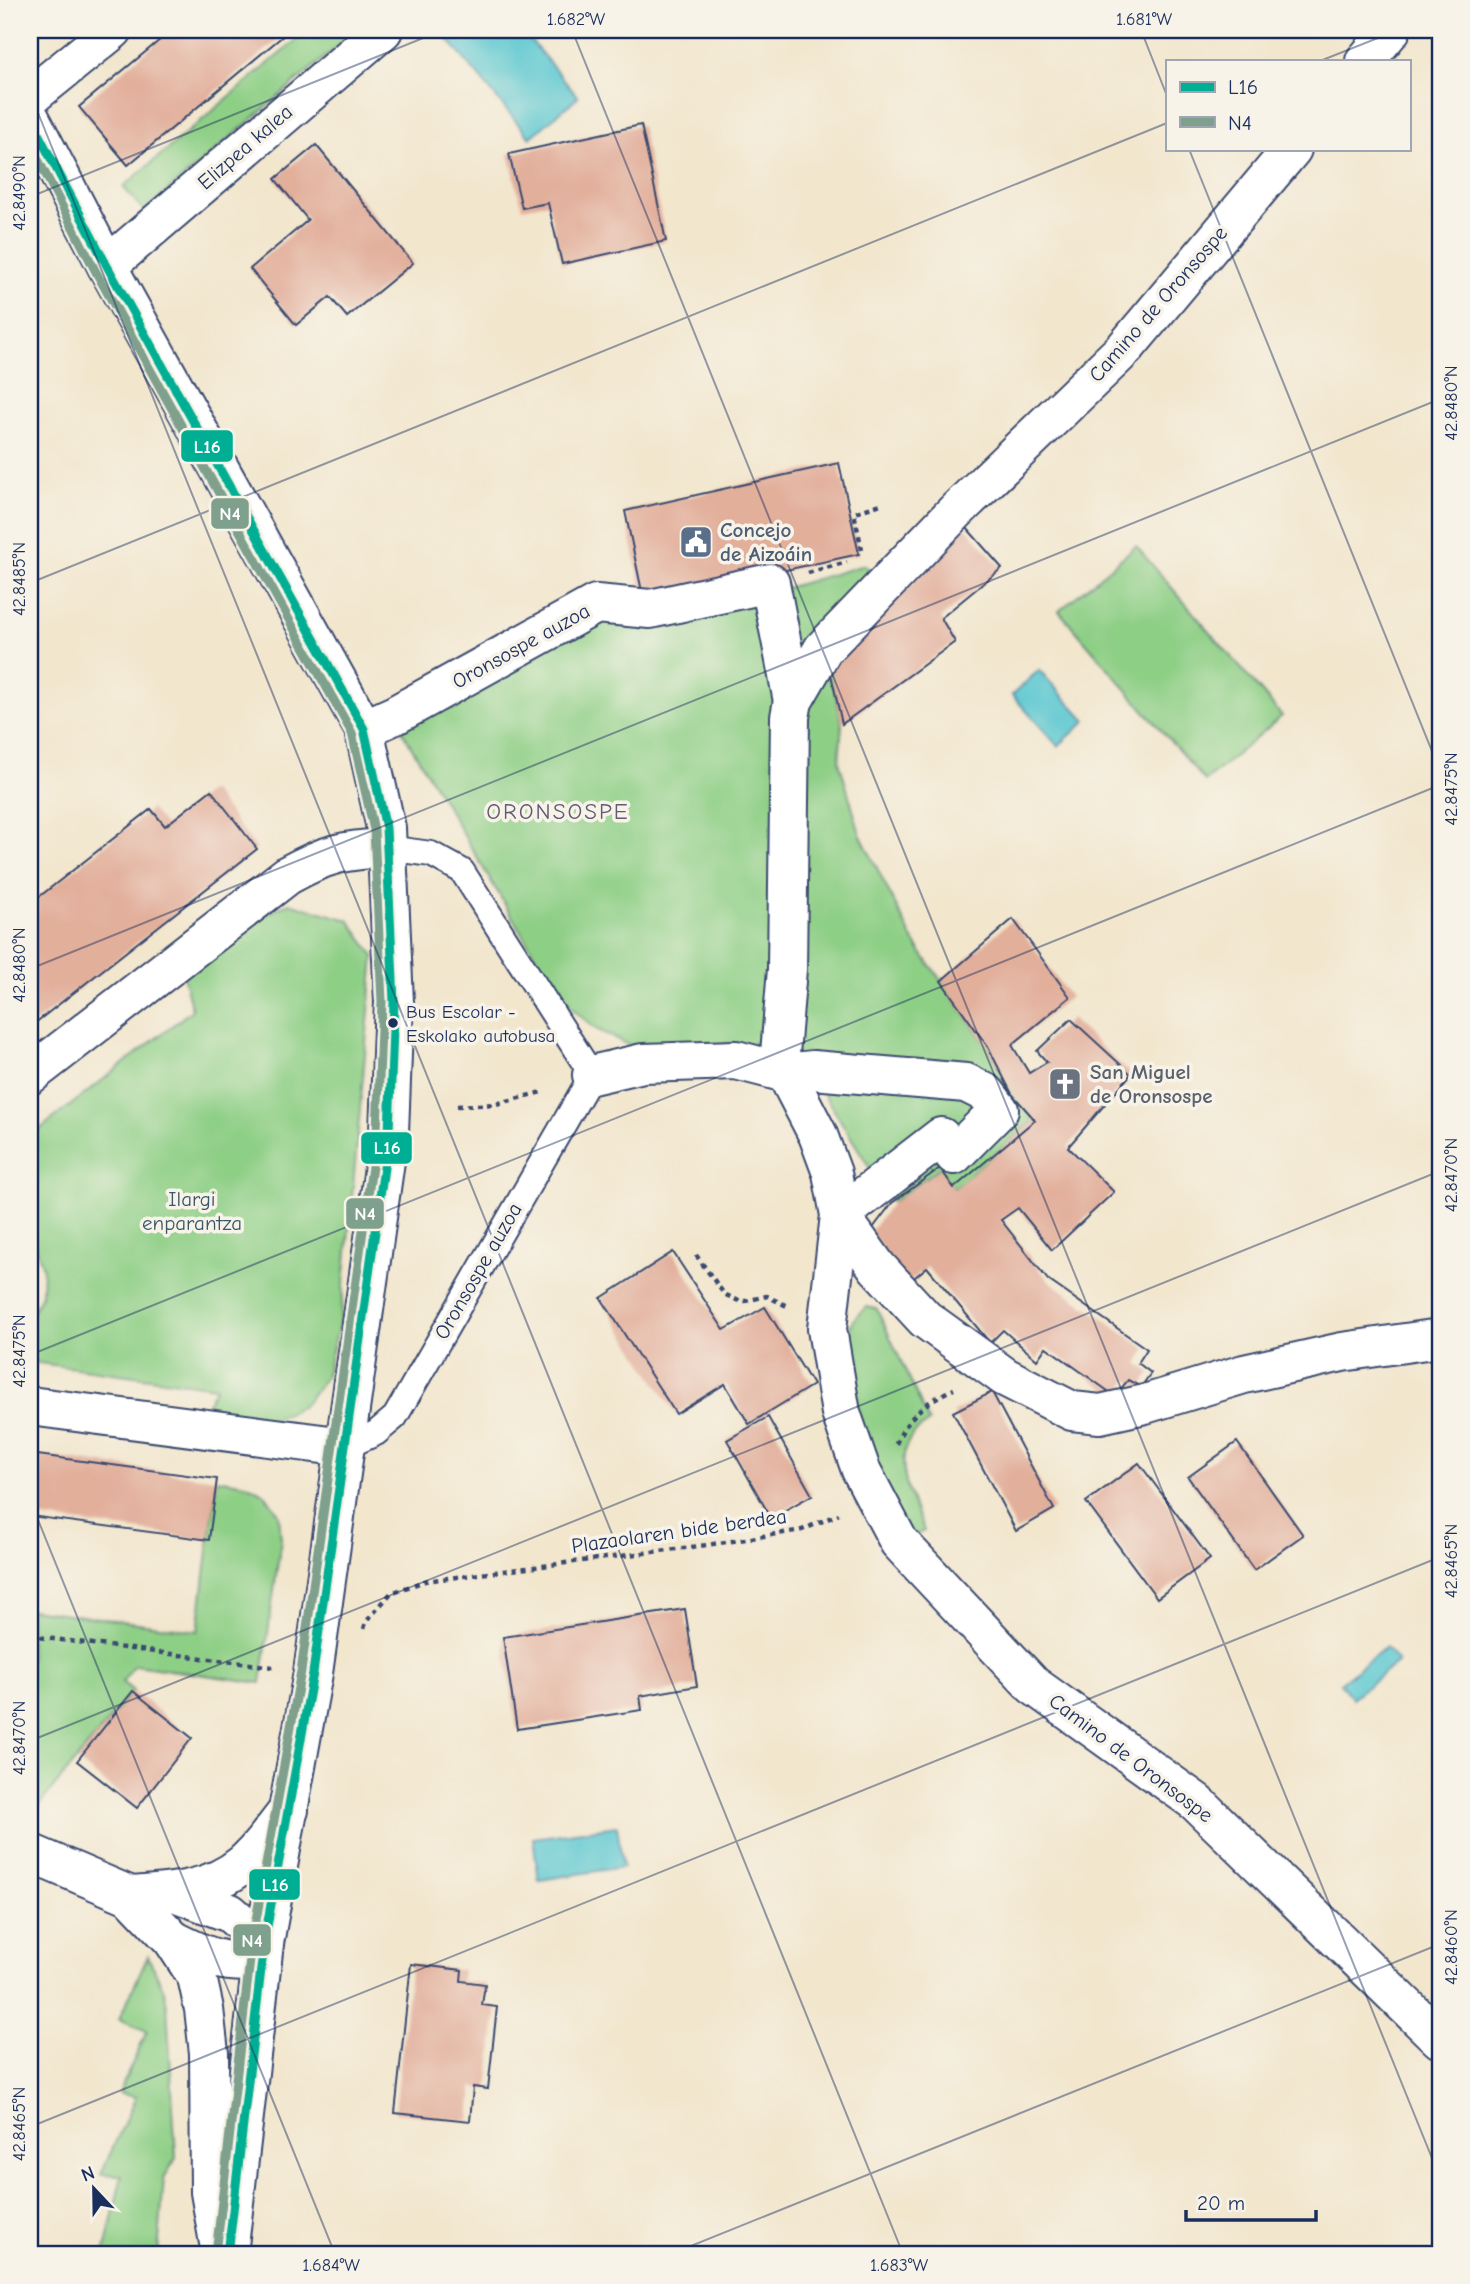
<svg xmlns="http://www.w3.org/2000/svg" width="1470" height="2284" font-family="'Comic Neue',sans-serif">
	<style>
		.green { fill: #8ecf86; stroke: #547f72; stroke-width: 2 }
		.water { fill: #5ac7d0; stroke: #3a7b97; stroke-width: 2 }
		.building { fill: #e2af9b }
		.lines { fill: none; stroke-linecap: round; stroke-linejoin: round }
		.lane-casing { stroke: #3b4a6f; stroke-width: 28 }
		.street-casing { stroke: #3b4a6f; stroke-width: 42 }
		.secondary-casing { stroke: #3b4a6f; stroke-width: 42 }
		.path { stroke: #3b4a6f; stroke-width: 4.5; stroke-dasharray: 5 5; stroke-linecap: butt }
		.lane { stroke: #fff; stroke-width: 24 }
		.street { stroke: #fff; stroke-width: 38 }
		.secondary { stroke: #fff; stroke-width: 38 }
		.bus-1-casing { stroke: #f7f3e8; stroke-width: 14 }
		.bus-2-casing { stroke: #f7f3e8; stroke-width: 14 }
		.bus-1 { stroke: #00af93; stroke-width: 9 }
		.bus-2 { stroke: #7fa08c; stroke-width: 9 }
		.ticks { fill: none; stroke: #1b2f5e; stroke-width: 2; stroke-opacity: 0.45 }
		.bus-dot { fill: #1b2f5e; stroke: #f7f3e8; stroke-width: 2.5 }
		.labels { text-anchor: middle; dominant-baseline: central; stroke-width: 7; stroke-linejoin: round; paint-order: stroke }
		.bus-label { font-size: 19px; fill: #1b2f5e; stroke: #f7f3e8; text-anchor: start }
		.street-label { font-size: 21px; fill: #1b2f5e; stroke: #f7f3e8 }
		.service-label { font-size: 21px; font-weight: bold; fill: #4e5e75; stroke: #f7f3e8; text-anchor: start }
		.worship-label { font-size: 21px; font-weight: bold; fill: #5b616d; stroke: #f7f3e8; text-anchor: start }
		.park-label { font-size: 21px; fill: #385768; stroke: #f7f3e8 }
		.neighbourhood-label { font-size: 23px; letter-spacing: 2px; fill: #615c73; stroke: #f7f3e8 }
		.line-badge { stroke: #f7f3e8; stroke-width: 2.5 }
		.badge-label { font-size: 19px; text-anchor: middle; font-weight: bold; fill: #fff }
		.neatline { fill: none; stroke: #1b2f5e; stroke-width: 2.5 }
		.ticks-label { font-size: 18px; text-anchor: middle; fill: #1b2f5e }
	</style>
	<rect width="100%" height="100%" fill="#f7f3e8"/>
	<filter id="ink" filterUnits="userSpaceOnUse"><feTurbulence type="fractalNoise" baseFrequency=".0143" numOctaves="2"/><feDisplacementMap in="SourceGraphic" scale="14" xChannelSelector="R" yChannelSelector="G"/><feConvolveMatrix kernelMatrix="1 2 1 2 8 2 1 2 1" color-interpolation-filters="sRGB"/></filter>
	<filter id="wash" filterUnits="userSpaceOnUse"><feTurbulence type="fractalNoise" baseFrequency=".00686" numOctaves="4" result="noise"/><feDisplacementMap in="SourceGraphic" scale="28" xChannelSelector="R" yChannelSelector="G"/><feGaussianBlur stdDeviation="1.57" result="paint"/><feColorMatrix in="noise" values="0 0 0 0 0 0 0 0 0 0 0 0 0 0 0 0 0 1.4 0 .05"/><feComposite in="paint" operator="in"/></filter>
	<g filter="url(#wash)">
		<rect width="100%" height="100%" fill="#f2e6cd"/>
		<g class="green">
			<polygon points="308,30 357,30 144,211 123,187"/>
			<polygon points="1136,546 1282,716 1205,781 1059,611"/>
			<polygon points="864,565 879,578 830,670 842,724 839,761 860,834 914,942 988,1047 1013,1094 1035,1120 954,1188 939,1168 892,1203 802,1059 760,1043 630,1046 594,1028 559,996 401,729 583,622 752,598"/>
			<polygon points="289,903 349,920 374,956 341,1317 325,1378 303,1406 260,1425 200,1416 216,1387 30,1362 30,1317 42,1294 43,1269 36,1246 30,1237 30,1137 192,1010 183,975 258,918"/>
			<path d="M866 1307 877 1309 929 1422C923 1426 916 1431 912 1436 891 1463 914 1505 924 1531L908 1539C883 1482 836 1396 848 1333 850 1323 858 1314 866 1307Z"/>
			<polygon points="217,1479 246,1484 264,1493 279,1514 281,1540 261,1683 135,1665 122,1682 133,1691 35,1810 30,1808 30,1609 198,1631"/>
			<polygon points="148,1956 164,1990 167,2005 176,2158 164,2178 158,2254 104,2254 122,2175 101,2174 136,2097 119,2093 147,2031 119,2019"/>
		</g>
		<g class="water">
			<polygon points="452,30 522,30 578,97 530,138 445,36"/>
			<polygon points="1039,670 1086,721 1058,746 1012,695"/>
			<polygon points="1386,1647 1398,1662 1352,1698 1340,1683"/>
			<polygon points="617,1826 623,1867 539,1880 533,1838"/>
		</g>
		<g id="blocks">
			<g class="building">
				<polygon points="172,30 290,30 128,165 79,107"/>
				<polygon points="641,125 666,241 562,264 548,203 522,208 509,154"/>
				<polygon points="316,145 413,263 347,317 330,297 296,325 250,269 308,220 275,179"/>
				<polygon points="839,463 859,554 644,601 625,511"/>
				<polygon points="966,527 1002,568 941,618 955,642 842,724 830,670"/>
				<polygon points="211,790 257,849 30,1027 30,933 34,930 30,924 30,904 151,809 165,826"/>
				<polygon points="1013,919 1070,997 1012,1045 1029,1073 1047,1062 1037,1051 1071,1019 1131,1074 1068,1147 1114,1192 1052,1250 1018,1208 1001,1220 1048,1280 1147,1349 1138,1363 1151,1373 1141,1387 1128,1380 1115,1396 1046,1347 1037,1360 1003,1330 990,1343 927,1267 908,1283 870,1232 892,1203 940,1168 954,1188 1035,1120 1012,1094 988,1047 941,981"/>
				<polygon points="673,1252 724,1330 765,1307 813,1385 749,1424 725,1384 676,1414 601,1298"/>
				<polygon points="992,1392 1054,1509 1016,1531 953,1412"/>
				<polygon points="768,1417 812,1495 771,1518 727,1440"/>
				<polygon points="1237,1442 1303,1535 1254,1570 1188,1477"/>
				<polygon points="30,1454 217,1479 209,1540 30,1516"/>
				<polygon points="1139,1463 1210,1559 1157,1598 1086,1502"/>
				<polygon points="685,1609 697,1686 640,1696 642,1710 517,1729 503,1637"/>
				<polygon points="133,1691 192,1738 137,1808 77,1761"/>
				<polygon points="411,1964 462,1970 461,1981 485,1984 482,2005 497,2007 488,2089 473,2087 470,2121 395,2113"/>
			</g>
		</g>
	</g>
	<g filter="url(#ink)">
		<use href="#blocks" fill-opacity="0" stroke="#3b4a6f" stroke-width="2"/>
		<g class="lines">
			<defs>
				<polyline id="lane" points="345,1447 376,1433 395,1417 592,1075 462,871 431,854 387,848"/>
				<g id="street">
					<polyline points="1365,61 1391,30"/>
					<polyline points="30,97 113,30"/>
					<polyline points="107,266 383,30"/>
					<polyline points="364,729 397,714 596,604 650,609 770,583 793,701"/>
					<path d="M30 1075 288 875C326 854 343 850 387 848"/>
					<polyline points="592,1075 643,1063 736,1060 786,1073 818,1135 832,1173 840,1215 827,1329 841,1413 861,1470 899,1542 1033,1685 1196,1802 1440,2039"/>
					<polyline points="840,1215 941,1137 954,1155 999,1110 986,1093 966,1083 813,1070 786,1073 780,1054 787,969 790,717 793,701 823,649 957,510 1125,348 1292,149"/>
					<polyline points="840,1215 877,1267 925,1319 1005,1377 1072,1411 1100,1414 1145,1404 1244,1374 1342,1352 1440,1338"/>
					<polyline points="30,1406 345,1447"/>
					<polyline points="30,1853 131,1896 173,1940 197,1977 204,2009 209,2053 210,2192 221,2254"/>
					<polyline points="177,1893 230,1913 264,1943"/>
					<path d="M131 1896C171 1893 211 1891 243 1864 261 1849 274 1828 289 1810"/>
					<path d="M173 1940C209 1958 221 1964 262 1961"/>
				</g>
				<polyline id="secondary" points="30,118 107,266 364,729 386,828 394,1002 389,1132 313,1673 264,1943 228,2254"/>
			</defs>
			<use href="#lane" class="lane-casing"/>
			<use href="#street" class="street-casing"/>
			<use href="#secondary" class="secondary-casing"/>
			<g class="path">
				<polyline points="862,550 854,513 884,503"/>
				<polyline points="808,573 847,562"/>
				<polyline points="457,1106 496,1104 542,1092"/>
				<polyline points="696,1255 724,1294 741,1302 767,1296 789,1307"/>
				<path d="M896 1444C907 1417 927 1400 954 1389"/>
				<polyline points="364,1629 366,1622 391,1593 425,1581 707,1545 802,1530 839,1514"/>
				<polyline points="30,1636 273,1667"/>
			</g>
			<use href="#lane" class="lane"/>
			<use href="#street" class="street"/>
			<use href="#secondary" class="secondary"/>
			<defs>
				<polyline id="bus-1" points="30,118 107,266 364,729 386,828 394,1002 389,1132 313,1673 264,1943 228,2254"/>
				<polyline id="bus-2" points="30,144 96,272 352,733 374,830 382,1002 377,1131 301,1671 252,1942 216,2253"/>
			</defs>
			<use href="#bus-1" class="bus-1-casing"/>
			<use href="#bus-2" class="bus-2-casing"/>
			<use href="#bus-1" class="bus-1"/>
			<use href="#bus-2" class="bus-2"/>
		</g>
	</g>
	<path class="ticks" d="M572 30 1440 2178M1141 30 1167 96M1320 61 1398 30M30 93 903 2254M1189 149 1440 771M30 197 443 30M30 583 1167 123M30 969 1440 399M30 1355 1440 785M30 1500 335 2254M30 1741 1440 1171M30 2127 1440 1557M671 2254 1440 1944"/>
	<defs>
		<symbol id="civic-square" viewBox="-11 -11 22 22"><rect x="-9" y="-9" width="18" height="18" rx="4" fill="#5c6f8a" stroke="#f7f3e8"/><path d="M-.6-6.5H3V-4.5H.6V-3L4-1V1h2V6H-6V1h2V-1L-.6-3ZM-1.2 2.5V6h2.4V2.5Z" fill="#fff"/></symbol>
		<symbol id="church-square" viewBox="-11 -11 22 22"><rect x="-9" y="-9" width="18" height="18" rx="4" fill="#6b7280" stroke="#f7f3e8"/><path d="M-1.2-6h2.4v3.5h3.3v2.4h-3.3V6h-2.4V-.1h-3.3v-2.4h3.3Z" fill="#fff"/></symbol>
	</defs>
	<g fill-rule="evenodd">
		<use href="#civic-square" x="677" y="523" width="38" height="38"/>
		<use href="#church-square" x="1046" y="1065" width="38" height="38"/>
	</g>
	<circle class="bus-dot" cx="393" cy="1023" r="6"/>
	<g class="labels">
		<g class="bus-label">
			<text x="406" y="1012">Bus Escolar -<tspan x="406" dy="24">Eskolako autobusa</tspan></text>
		</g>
		<g class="street-label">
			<text transform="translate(245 147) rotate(-41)">Elizpea kalea</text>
			<text transform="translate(1158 304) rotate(-49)">Camino de Oronsospe</text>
			<text transform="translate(521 646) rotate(-29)">Oronsospe auzoa</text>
			<text transform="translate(478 1271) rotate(-60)">Oronsospe auzoa</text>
			<text transform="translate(679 1531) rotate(-8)">Plazaolaren bide berdea</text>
			<text transform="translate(1131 1758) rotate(37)">Camino de Oronsospe</text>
		</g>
		<g class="service-label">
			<text x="720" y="530">Concejo<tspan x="720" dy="24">de Aizoáin</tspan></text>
		</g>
		<g class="worship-label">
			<text x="1090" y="1072">San Miguel<tspan x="1090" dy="24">de Oronsospe</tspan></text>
		</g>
		<g class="park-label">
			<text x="192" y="1199">Ilargi<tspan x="192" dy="24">enparantza</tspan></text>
		</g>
		<g class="neighbourhood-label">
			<text x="558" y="811">ORONSOSPE</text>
		</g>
	</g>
	<g class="line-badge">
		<rect x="180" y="429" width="54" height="34" rx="7" fill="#00af93"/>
		<rect x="210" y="497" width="40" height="33" rx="7" fill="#7fa08c"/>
		<rect x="360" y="1131" width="53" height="34" rx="7" fill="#00af93"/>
		<rect x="345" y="1197" width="40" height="33" rx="7" fill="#7fa08c"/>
		<rect x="248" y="1868" width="53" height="33" rx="7" fill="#00af93"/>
		<rect x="232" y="1923" width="40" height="34" rx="7" fill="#7fa08c"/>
	</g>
	<g class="badge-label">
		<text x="207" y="453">L16</text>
		<text x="230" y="520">N4</text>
		<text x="387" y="1154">L16</text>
		<text x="365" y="1220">N4</text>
		<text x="275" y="1891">L16</text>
		<text x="252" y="1947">N4</text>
	</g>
	<rect width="1470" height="2284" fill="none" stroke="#f7f3e8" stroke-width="77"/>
	<rect x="1166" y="60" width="245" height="91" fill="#f7f3e8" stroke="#9fa5b1" stroke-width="2"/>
	<rect x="1180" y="82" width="35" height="10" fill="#00af93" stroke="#9fa5b1" stroke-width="2"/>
	<text x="1228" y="94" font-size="21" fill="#1b2f5e">L16</text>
	<rect x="1180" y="117" width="35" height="10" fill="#7fa08c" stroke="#9fa5b1" stroke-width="2"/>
	<text x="1228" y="130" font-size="21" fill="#1b2f5e">N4</text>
	<g transform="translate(94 2189) rotate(338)" stroke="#f7f3e8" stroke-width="5" paint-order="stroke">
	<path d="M0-5L12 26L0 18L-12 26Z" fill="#1b2f5e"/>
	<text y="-10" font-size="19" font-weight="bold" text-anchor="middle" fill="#1b2f5e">N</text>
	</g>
	<path d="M1186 2210v10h130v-10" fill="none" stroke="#1b2f5e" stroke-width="3.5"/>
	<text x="1197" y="2210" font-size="21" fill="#1b2f5e" stroke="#f7f3e8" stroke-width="5" paint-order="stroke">20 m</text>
	<rect x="38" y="38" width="1394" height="2208" class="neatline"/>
	<g class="ticks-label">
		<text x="576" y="25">1.682°W</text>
		<text x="1144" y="25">1.681°W</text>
		<text transform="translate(19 193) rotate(-90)" y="6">42.8490°N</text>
		<text transform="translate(1451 403) rotate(-90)" y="6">42.8480°N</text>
		<text transform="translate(19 579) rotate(-90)" y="6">42.8485°N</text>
		<text transform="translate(1451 789) rotate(-90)" y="6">42.8475°N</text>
		<text transform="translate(19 965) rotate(-90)" y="6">42.8480°N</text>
		<text transform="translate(1451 1175) rotate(-90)" y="6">42.8470°N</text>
		<text transform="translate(19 1351) rotate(-90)" y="6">42.8475°N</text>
		<text transform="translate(1451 1561) rotate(-90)" y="6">42.8465°N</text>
		<text transform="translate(19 1738) rotate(-90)" y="6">42.8470°N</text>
		<text transform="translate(1451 1947) rotate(-90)" y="6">42.8460°N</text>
		<text transform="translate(19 2124) rotate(-90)" y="6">42.8465°N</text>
		<text x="331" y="2271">1.684°W</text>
		<text x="899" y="2271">1.683°W</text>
	</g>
</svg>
